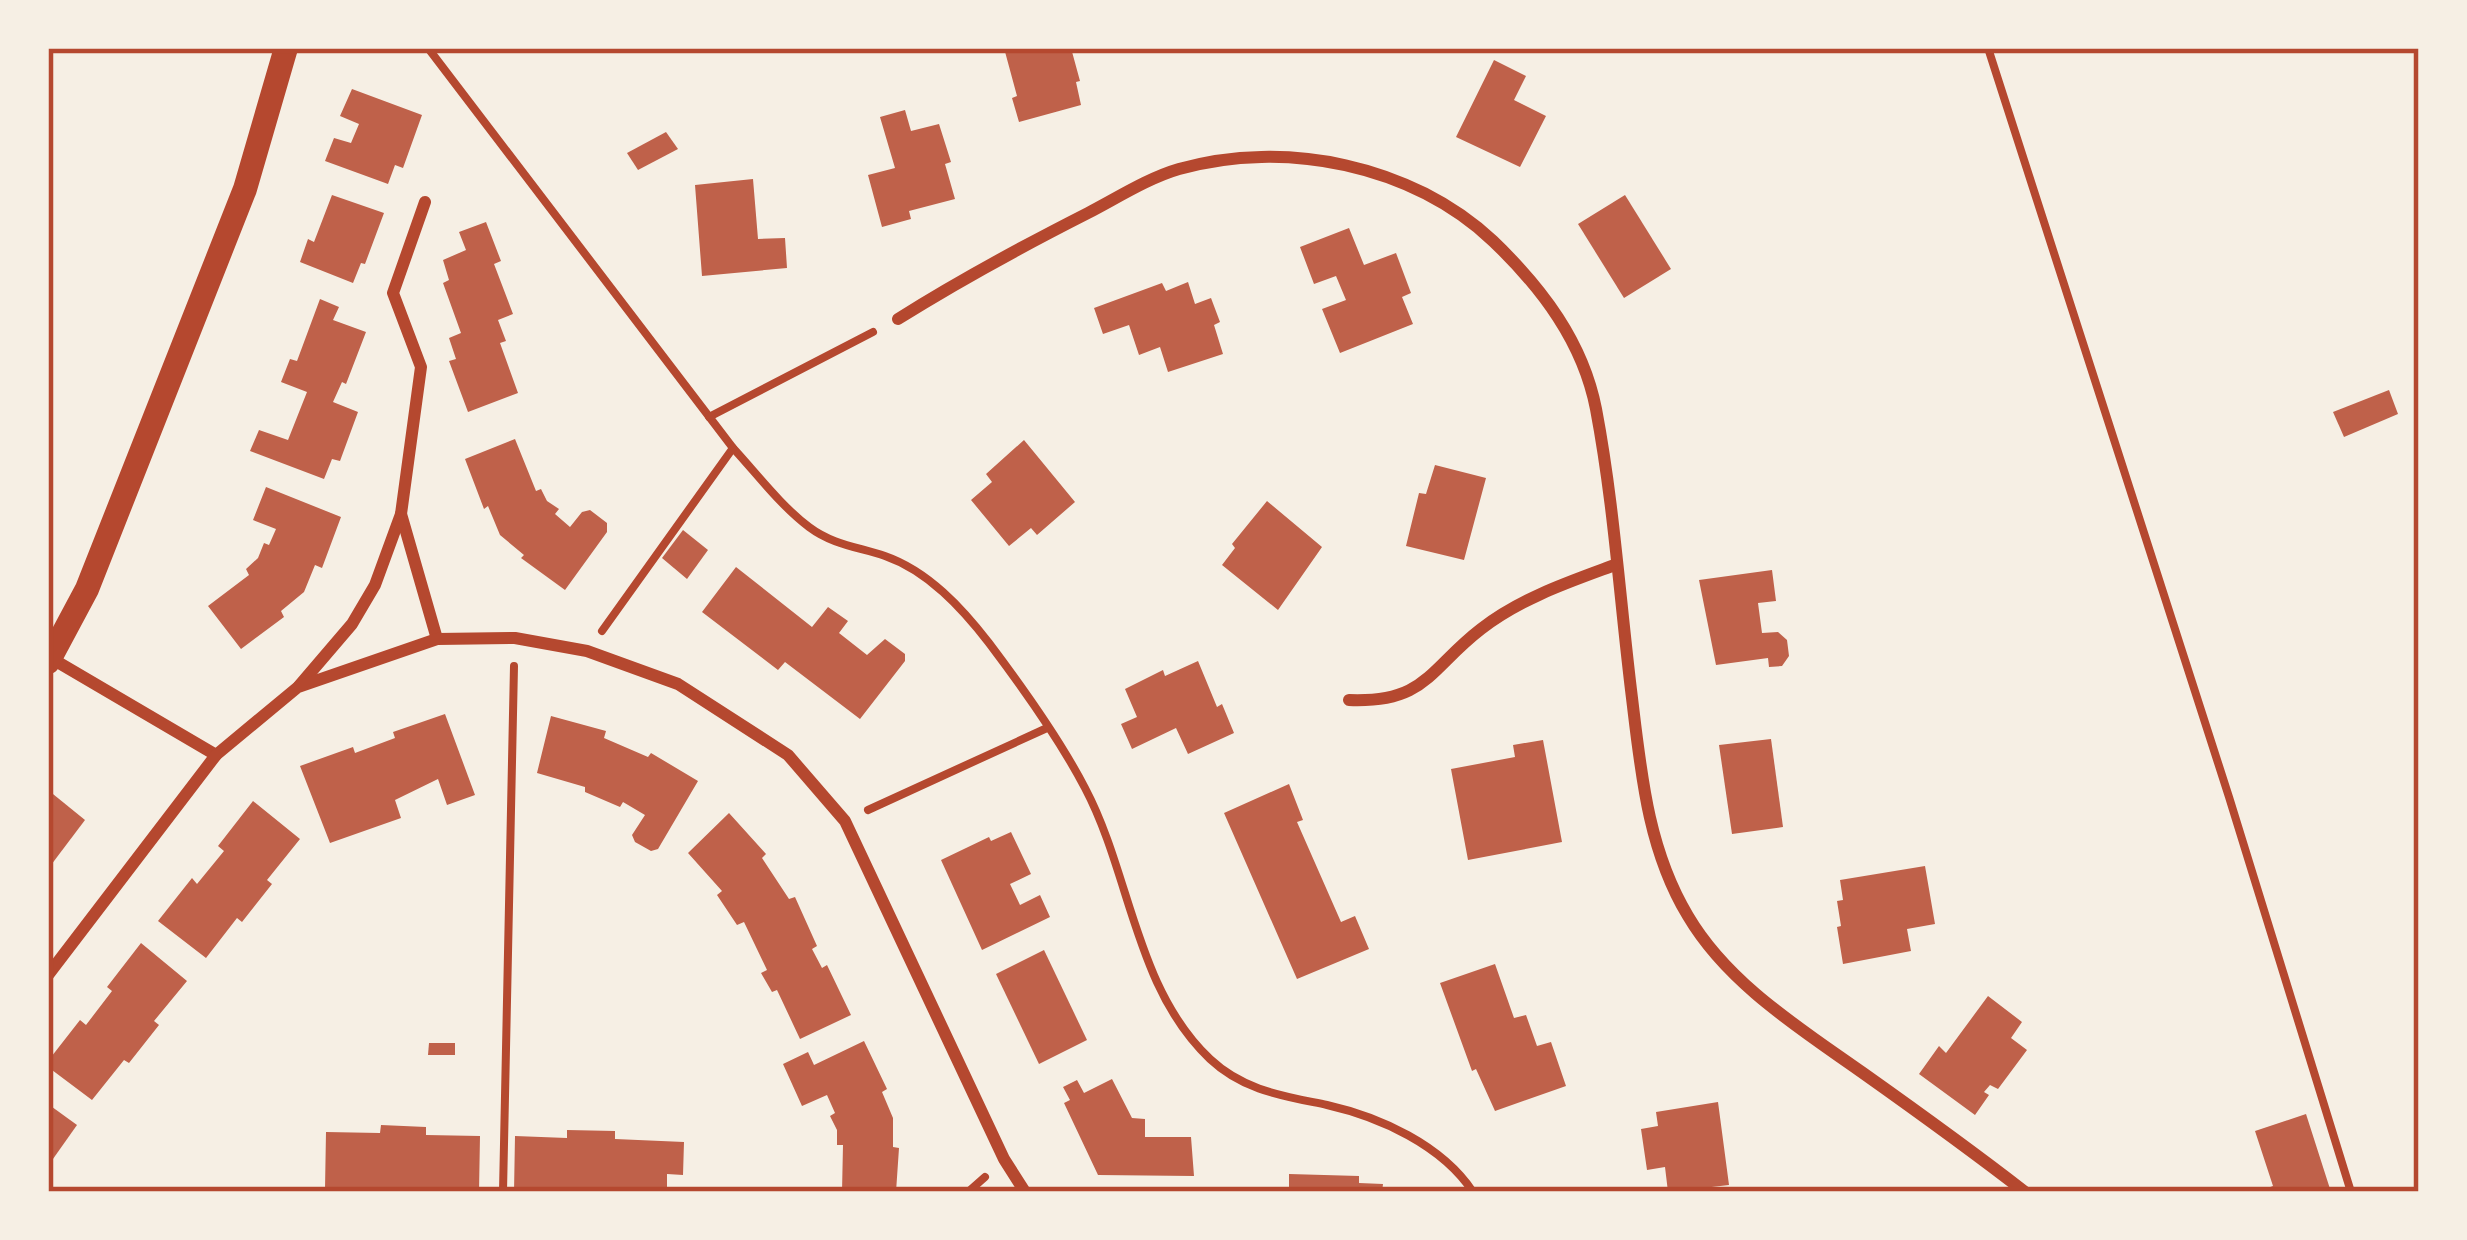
<svg xmlns="http://www.w3.org/2000/svg" width="2467" height="1240" font-family="Barlow,sans-serif">
	<style>
		.building { fill: #bf614a }
		.lines { fill: none; stroke-linecap: round; stroke-linejoin: round }
		.path { stroke: #b5482f; stroke-width: 8 }
		.minor { stroke: #b5482f; stroke-width: 12 }
		.secondary { stroke: #b5482f; stroke-width: 24 }
		.neatline { fill: none; stroke: #b5482f; stroke-width: 4.5 }
	</style>
	<rect width="100%" height="100%" fill="#f6efe4"/>
	<g class="building">
		<polygon points="1004,48 1071,48 1080,81 1076,82 1081,105 1019,122 1012,98 1017,96"/>
		<polygon points="1494,60 1526,76 1514,100 1546,116 1520,167 1456,137"/>
		<polygon points="352,89 422,115 403,168 395,165 388,184 325,161 334,138 351,143 359,124 340,116"/>
		<polygon points="905,110 911,131 939,124 951,162 945,164 955,199 909,211 911,219 882,227 868,175 895,168 880,117"/>
		<polygon points="666,132 678,149 638,170 627,153"/>
		<polygon points="753,179 758,239 785,238 787,268 702,276 695,185"/>
		<polygon points="332,195 384,213 365,264 361,263 353,283 300,262 308,239 314,242"/>
		<polygon points="1625,195 1671,269 1624,298 1578,224"/>
		<polygon points="486,222 501,261 494,264 513,314 498,320 506,341 500,343 518,393 468,412 449,361 456,359 449,338 461,333 443,283 449,280 443,260 466,250 459,232"/>
		<polygon points="1349,228 1364,265 1396,253 1411,293 1402,297 1413,324 1340,353 1322,309 1346,300 1336,276 1314,284 1300,247"/>
		<polygon points="1188,282 1195,304 1211,298 1220,322 1214,325 1223,354 1168,372 1160,347 1139,355 1129,325 1103,334 1094,308 1162,283 1166,291"/>
		<polygon points="320,299 339,307 333,320 366,332 346,384 342,382 333,402 358,412 340,461 332,459 324,479 250,451 259,430 288,440 307,392 281,382 290,359 297,361"/>
		<polygon points="2389,390 2398,414 2344,437 2333,412"/>
		<polygon points="515,439 536,491 541,489 547,501 559,509 555,514 570,527 582,512 590,510 607,523 607,532 565,590 521,558 524,555 500,535 488,506 484,509 465,459"/>
		<polygon points="1024,440 1075,502 1037,535 1031,528 1009,546 971,500 992,482 986,474"/>
		<polygon points="1435,465 1486,478 1464,560 1406,546 1419,493 1426,494"/>
		<polygon points="266,487 341,517 322,568 315,565 304,592 281,611 284,617 241,649 208,606 249,575 246,569 258,558 264,543 269,545 276,529 253,520"/>
		<polygon points="1267,501 1322,547 1278,610 1222,565 1235,548 1232,544"/>
		<polygon points="683,530 708,550 687,579 662,558"/>
		<polygon points="736,567 812,627 828,607 848,621 839,633 867,655 885,639 905,654 905,661 860,719 785,662 778,670 702,612"/>
		<polygon points="1772,570 1776,601 1758,603 1762,633 1778,632 1787,640 1789,656 1782,666 1769,667 1768,658 1716,665 1699,580"/>
		<polygon points="1198,661 1217,707 1222,704 1234,733 1188,754 1176,728 1132,749 1121,724 1137,717 1125,689 1163,670 1165,676"/>
		<polygon points="445,714 475,795 447,805 438,779 395,800 401,818 330,843 300,766 353,747 355,753 395,738 393,732"/>
		<polygon points="551,716 606,731 604,738 648,757 651,753 698,781 658,849 651,851 635,842 632,835 645,815 623,802 620,807 585,792 585,787 537,773"/>
		<polygon points="1771,739 1783,827 1732,834 1719,745"/>
		<polygon points="1543,740 1562,842 1468,860 1451,769 1515,757 1513,745"/>
		<polygon points="1289,784 1303,820 1297,822 1341,922 1355,916 1369,949 1297,979 1224,813"/>
		<polygon points="48,790 85,820 48,869"/>
		<polygon points="253,801 300,839 267,880 272,884 242,922 237,918 206,958 158,921 192,878 197,884 224,851 218,846"/>
		<polygon points="729,813 766,854 762,858 789,899 795,897 817,946 812,949 822,968 827,965 851,1015 800,1039 777,990 772,992 761,973 767,970 744,922 737,925 717,895 722,891 688,853"/>
		<polygon points="1011,832 1031,874 1010,884 1020,905 1040,895 1050,917 982,950 941,860 989,837 991,841"/>
		<polygon points="1925,866 1935,924 1907,929 1911,951 1843,964 1837,927 1841,926 1837,901 1843,900 1840,880"/>
		<polygon points="141,943 187,981 154,1021 159,1025 129,1063 124,1060 92,1100 48,1067 48,1061 80,1020 86,1025 112,991 107,987"/>
		<polygon points="1044,950 1087,1040 1039,1064 996,974"/>
		<polygon points="1495,964 1514,1018 1526,1015 1537,1046 1551,1042 1566,1086 1495,1111 1476,1069 1472,1071 1440,983"/>
		<polygon points="1988,996 2022,1022 2011,1038 2027,1050 1998,1089 1990,1085 1984,1092 1989,1095 1975,1115 1919,1074 1939,1046 1946,1053"/>
		<polygon points="864,1041 887,1089 882,1092 893,1118 893,1147 899,1148 896,1192 842,1192 843,1145 837,1145 837,1130 830,1116 835,1113 827,1095 802,1106 783,1064 808,1052 814,1065"/>
		<polygon points="429,1043 455,1043 455,1055 428,1055"/>
		<polygon points="1112,1079 1132,1118 1145,1119 1145,1137 1191,1137 1194,1176 1098,1175 1064,1103 1070,1100 1063,1087 1077,1080 1084,1093"/>
		<polygon points="1718,1102 1729,1185 1668,1192 1665,1167 1647,1170 1641,1129 1658,1126 1656,1112"/>
		<polygon points="48,1104 77,1125 48,1166"/>
		<polygon points="2306,1114 2331,1192 2257,1192 2273,1186 2255,1131"/>
		<polygon points="381,1125 426,1127 426,1135 480,1136 479,1192 400,1187 325,1189 326,1132 380,1133"/>
		<polygon points="567,1130 615,1131 615,1139 684,1142 683,1175 667,1174 667,1192 514,1192 515,1136 567,1138"/>
		<polygon points="1289,1174 1359,1176 1359,1183 1383,1184 1382,1192 1289,1192"/>
	</g>
	<g class="lines">
		<g class="path">
			<path d="M428 48 733 448C757 474 781 506 809 527 833 545 858 547 885 556 928 571 962 608 989 643 1023 688 1059 738 1085 788 1131 875 1135 988 1210 1059 1244 1091 1284 1096 1327 1105 1380 1117 1442 1145 1473 1192"/>
			<polyline points="1988,48 2229,797 2351,1192"/>
			<polyline points="709,417 873,332"/>
			<polyline points="602,631 733,448"/>
			<polyline points="868,810 1047,728"/>
			<polyline points="503,1192 514,666"/>
			<polyline points="968,1192 985,1177"/>
		</g>
		<g class="minor">
			<path d="M898 319C960 280 1023 246 1088 213 1117 198 1148 178 1179 169 1285 139 1412 165 1493 241 1542 288 1583 342 1596 409 1614 504 1620 602 1632 698 1641 773 1648 850 1688 916 1728 984 1801 1029 1863 1073 1918 1112 1972 1151 2025 1192"/>
			<polyline points="401,514 437,639"/>
			<polyline points="49,657 216,755"/>
			<polyline points="299,686 352,624 375,585 401,514 421,367 393,293 425,202"/>
			<path d="M1349 700C1426 703 1429 669 1481 629 1521 598 1569 582 1615 565"/>
			<polyline points="48,975 216,755 298,687 437,639 515,638 587,651 678,684 788,755 845,821 1004,1159 1025,1192"/>
		</g>
		<polyline class="secondary" points="48,662 87,589 245,189 286,48"/>
	</g>
	<rect width="2467" height="1240" fill="none" stroke="#f6efe4" stroke-width="102"/>
	<rect x="51" y="51" width="2365" height="1138" class="neatline"/>
</svg>
